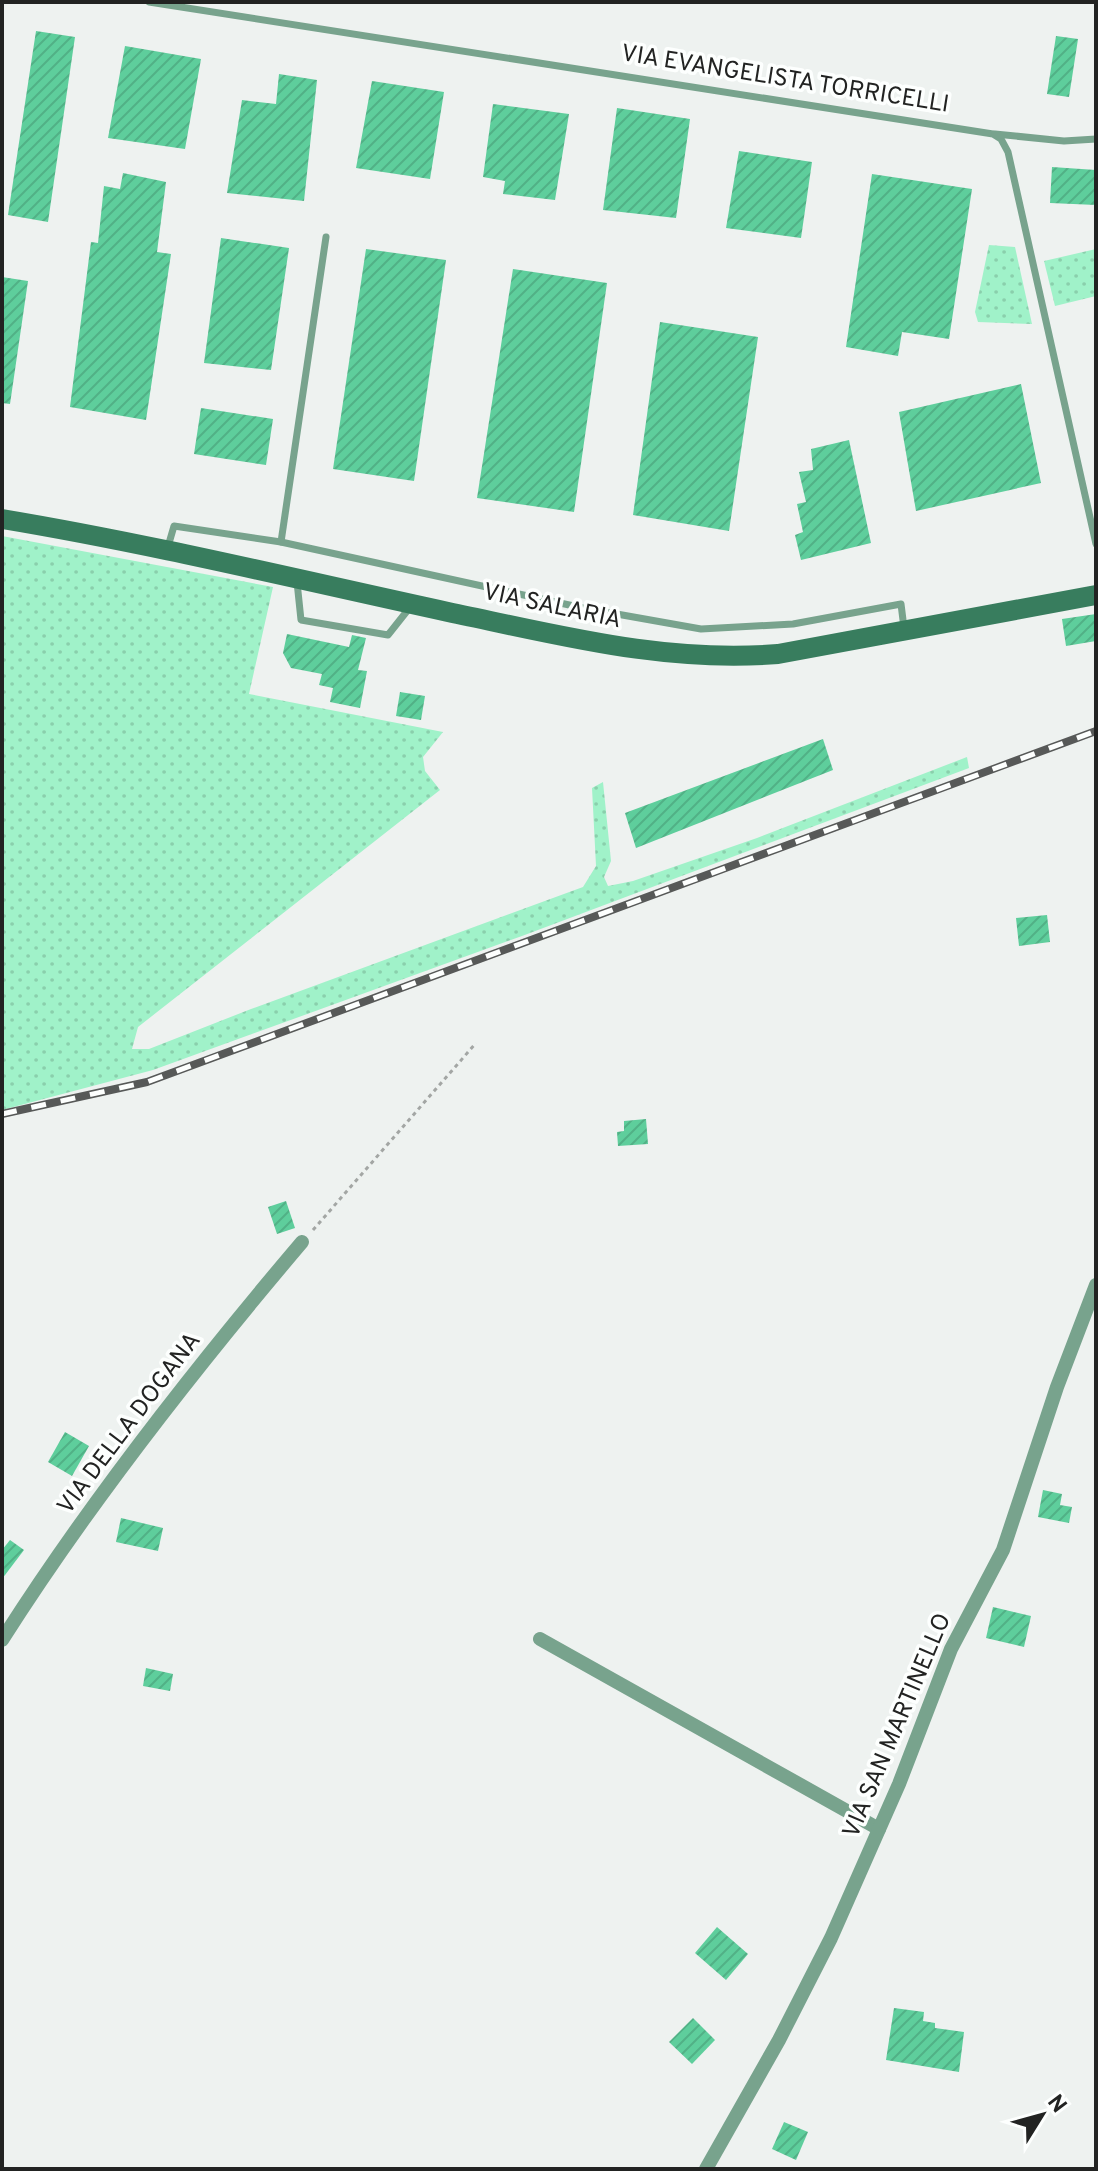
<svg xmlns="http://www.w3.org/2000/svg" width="1098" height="2171" font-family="Overpass,sans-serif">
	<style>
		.grass { fill: url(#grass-dots) }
		.building { fill: url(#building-hatch) }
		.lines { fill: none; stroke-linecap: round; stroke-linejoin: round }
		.path { stroke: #a3a6a4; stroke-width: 3; stroke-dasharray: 4 4; stroke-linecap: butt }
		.service { stroke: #78a38d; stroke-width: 7 }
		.minor { stroke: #78a38d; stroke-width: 14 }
		.secondary { stroke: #387d5e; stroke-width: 20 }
		.rail-casing { stroke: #575958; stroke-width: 8 }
		.rail { stroke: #fdfffe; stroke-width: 5; stroke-dasharray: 15; stroke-linecap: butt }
		.labels { text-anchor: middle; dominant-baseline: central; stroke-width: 7; stroke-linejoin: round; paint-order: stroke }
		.street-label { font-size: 24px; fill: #222322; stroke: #fdfffe }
	</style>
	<defs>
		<pattern id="grass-dots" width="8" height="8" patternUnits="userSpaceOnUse" patternTransform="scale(2)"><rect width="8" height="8" fill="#a0f2c9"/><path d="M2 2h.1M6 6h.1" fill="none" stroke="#8acfac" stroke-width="1.8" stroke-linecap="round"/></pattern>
		<pattern id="building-hatch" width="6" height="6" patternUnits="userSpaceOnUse" patternTransform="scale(2)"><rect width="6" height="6" fill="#5ece9c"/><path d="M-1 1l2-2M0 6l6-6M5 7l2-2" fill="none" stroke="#51b186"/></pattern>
	</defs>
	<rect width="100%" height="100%" fill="#eef2f0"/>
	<g class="grass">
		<polygon points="989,245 1015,247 1032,324 978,322 975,312"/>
		<polygon points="1096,249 1096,296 1055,306 1044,261"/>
		<polygon points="2,536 273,587 249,694 443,732 423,757 425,771 440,790 138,1027 132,1049 149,1049 251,1009 583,887 596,866 592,788 603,782 611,861 604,877 608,886 633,881 757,838 967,757 969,768 522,936 153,1070 2,1110"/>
	</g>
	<g class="building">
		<polygon points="36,31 75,37 48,222 8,215"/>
		<polygon points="1056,36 1078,39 1069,97 1047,94"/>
		<polygon points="125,46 201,59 185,149 108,138"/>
		<polygon points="279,74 317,80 304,201 227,193 242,100 276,104"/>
		<polygon points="372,81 444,92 430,179 356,168"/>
		<polygon points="493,104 569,114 555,200 503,194 505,181 483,177"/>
		<polygon points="617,108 690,119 676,218 603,210"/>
		<polygon points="739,151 812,162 801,238 726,228"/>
		<polygon points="1052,167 1096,170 1096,205 1050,203"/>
		<polygon points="123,173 166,182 157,252 171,254 146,420 70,407 91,242 98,243 104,186 120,189"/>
		<polygon points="872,174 972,189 949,339 902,332 898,356 846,347"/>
		<polygon points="221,238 289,248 271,370 204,363"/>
		<polygon points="366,249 446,260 414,481 333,469"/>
		<polygon points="513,269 607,283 574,512 477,498"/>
		<polygon points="2,277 28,281 10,404 2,403"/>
		<polygon points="660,322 758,337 729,531 633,515"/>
		<polygon points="1021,384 1041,483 916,511 899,412"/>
		<polygon points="201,408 273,419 266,465 194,454"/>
		<polygon points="849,440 871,543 801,560 795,535 803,532 797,504 806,502 799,472 813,470 811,449"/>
		<polygon points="1096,614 1096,641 1066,646 1062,619"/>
		<polygon points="287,634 349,647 352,635 366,638 358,670 367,671 360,708 330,702 333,688 319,685 322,674 291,668 283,653"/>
		<polygon points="400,692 425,696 421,720 396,716"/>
		<polygon points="823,739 833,770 636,848 625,813"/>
		<polygon points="1047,915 1050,942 1019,946 1016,918"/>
		<polygon points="646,1119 648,1144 618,1146 617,1132 624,1131 624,1121"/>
		<polygon points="286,1201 295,1228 277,1234 268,1207"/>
		<polygon points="65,1432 89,1446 72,1476 48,1462"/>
		<polygon points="1043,1490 1062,1494 1060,1505 1072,1507 1069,1523 1038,1517"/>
		<polygon points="121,1518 163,1528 158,1551 116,1542"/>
		<polygon points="10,1540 24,1550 2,1579 2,1550"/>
		<polygon points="993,1607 1031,1616 1024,1647 986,1638"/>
		<polygon points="146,1668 173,1674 170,1691 143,1686"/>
		<polygon points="717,1927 748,1954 726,1980 695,1953"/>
		<polygon points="894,2008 924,2012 923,2021 935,2023 935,2028 964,2032 959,2072 886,2060"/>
		<polygon points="693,2018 715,2040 692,2064 669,2042"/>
		<polygon points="784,2122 808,2132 796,2160 772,2149"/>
	</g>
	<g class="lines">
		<polyline class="path" points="313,1230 476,1043"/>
		<g class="service">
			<polyline points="149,2 993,134 1001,139 1008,152 1096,544"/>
			<polyline points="995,134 1064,141 1096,139"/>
			<polyline points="281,542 326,237"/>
			<polyline points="167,550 174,526 281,542 583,608 701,629 793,624 901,604 904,628"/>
			<polyline points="297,582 301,620 388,635 411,606"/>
		</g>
		<g class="minor">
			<polyline points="540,1639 879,1829"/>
			<path d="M2 1640C91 1500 195 1368 302 1242"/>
			<polyline points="706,2169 779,2040 831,1938 899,1784 951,1649 1003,1550 1057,1387 1096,1285"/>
		</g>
		<path class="secondary" d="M2 519C152 544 300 580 448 612 560 635 662 663 778 654L1096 595"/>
		<defs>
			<polyline id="rail" points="2,1114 147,1082 1096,731"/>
		</defs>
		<use href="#rail" class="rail-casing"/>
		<use href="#rail" class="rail"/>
	</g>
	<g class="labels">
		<g class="street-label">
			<text transform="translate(785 80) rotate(9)">VIA EVANGELISTA TORRICELLI</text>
			<text transform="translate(552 607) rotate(12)">VIA SALARIA</text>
			<text transform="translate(130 1424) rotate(-53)">VIA DELLA DOGANA</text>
			<text transform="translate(898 1726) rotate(-67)">VIA SAN MARTINELLO</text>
		</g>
	</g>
	<rect width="1098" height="2171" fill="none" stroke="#222322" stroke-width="8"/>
	<g transform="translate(1042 2115) rotate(53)" stroke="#fdfffe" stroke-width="6" paint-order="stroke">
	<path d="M0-6L14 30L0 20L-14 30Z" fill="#222322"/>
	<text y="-12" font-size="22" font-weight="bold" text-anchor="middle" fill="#222322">N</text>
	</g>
</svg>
